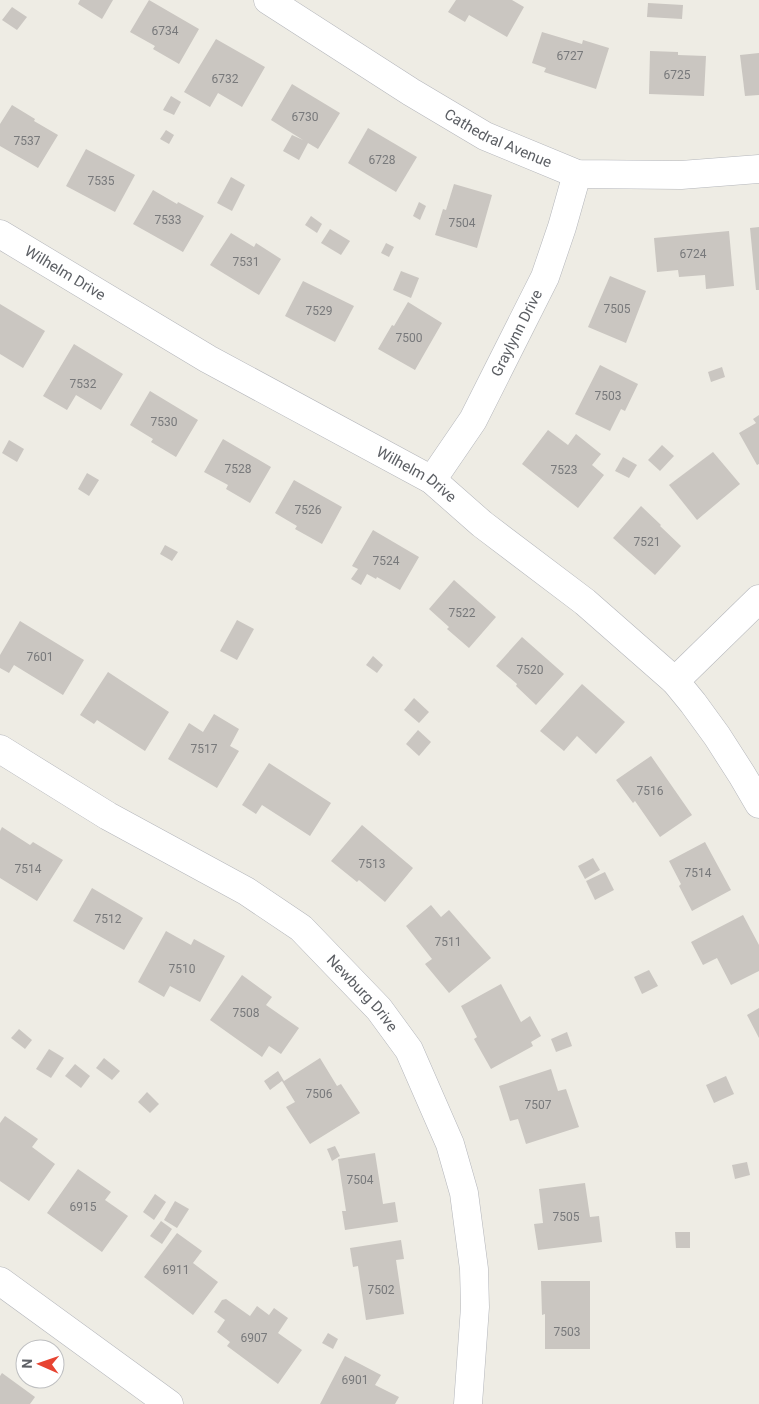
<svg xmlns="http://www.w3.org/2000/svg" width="759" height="1404" font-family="Roboto,sans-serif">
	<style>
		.building { fill: #cac6c1 }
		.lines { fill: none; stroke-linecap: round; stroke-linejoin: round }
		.minor-casing { stroke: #b4b6bb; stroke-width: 29 }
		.minor { stroke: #fff; stroke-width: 28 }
		.labels { text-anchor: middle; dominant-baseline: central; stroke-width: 4.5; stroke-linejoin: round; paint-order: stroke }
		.number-label { font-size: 12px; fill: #78797b }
		.street-label { font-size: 15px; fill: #5c5f64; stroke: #fff }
	</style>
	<rect width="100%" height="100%" fill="#eeece4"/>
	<g class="building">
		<polygon points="80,0 113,0 102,19 78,4"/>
		<polygon points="149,0 199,29 179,64 153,49 155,46 130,32"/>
		<polygon points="456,0 512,0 524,7 507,37 469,15 465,22 448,12"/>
		<polygon points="648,3 683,5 682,19 647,17"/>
		<polygon points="12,7 27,17 17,30 2,20"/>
		<polygon points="542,32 582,44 583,40 609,48 596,89 544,72 546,68 532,63"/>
		<polygon points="216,39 265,67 242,107 218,93 210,107 184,92"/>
		<polygon points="650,51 678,52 678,55 706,56 704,96 649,94"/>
		<polygon points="759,53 759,95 745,96 740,55"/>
		<polygon points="292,84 340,113 318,149 308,143 299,160 283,151 292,135 303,140 271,120"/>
		<polygon points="171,96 181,102 174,115 163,110"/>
		<polygon points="12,105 35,119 34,121 58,135 38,168 0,146 0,124"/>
		<polygon points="368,128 417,157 396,192 348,163"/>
		<polygon points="166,130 174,135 169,144 160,139"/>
		<polygon points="86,149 135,175 115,212 66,186"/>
		<polygon points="231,177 245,185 232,211 217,203"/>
		<polygon points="454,184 492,195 477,248 435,235 443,209 446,210"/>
		<polygon points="153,190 177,204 178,202 204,216 183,252 133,224"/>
		<polygon points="419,202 426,206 420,220 413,216"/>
		<polygon points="311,216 322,224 317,233 305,225"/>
		<polygon points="759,227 759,290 756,290 750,228"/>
		<polygon points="330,229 350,241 341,255 321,243"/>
		<polygon points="729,231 734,286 706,289 705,275 679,277 678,270 657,272 654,238"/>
		<polygon points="231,233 254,247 256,243 281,259 259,295 210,265"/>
		<polygon points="386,243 394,247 389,257 381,253"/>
		<polygon points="401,271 419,278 411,298 393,290"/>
		<polygon points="610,276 646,291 626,343 588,327"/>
		<polygon points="303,281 354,306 335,342 285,316"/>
		<polygon points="408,302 442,323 415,370 378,349 392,325 394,326"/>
		<polygon points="0,304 45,331 23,368 0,354"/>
		<polygon points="74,344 123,374 101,410 76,395 67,410 43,396"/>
		<polygon points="600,365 638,384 625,411 621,409 610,431 575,414"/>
		<polygon points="722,367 725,377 711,382 708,372"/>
		<polygon points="150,391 198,420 176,457 151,442 153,439 130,425"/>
		<polygon points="759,415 759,464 757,465 739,433 756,423 753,419"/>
		<polygon points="548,430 568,445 576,434 601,454 592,465 604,475 578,508 522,464"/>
		<polygon points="223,439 271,467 250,503 226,489 228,485 204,472"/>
		<polygon points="9,440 24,449 17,462 2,453"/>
		<polygon points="662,445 674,456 660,471 648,460"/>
		<polygon points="713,452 740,484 697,520 669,485"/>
		<polygon points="623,457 637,465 629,478 615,471"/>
		<polygon points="87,473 99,480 89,496 78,489"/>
		<polygon points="294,480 342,507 322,544 295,529 297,526 275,513"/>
		<polygon points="641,506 661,525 660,526 681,546 655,575 613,538"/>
		<polygon points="373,530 419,557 400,590 377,577 376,579 367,574 361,585 351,579 358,569 352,566"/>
		<polygon points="165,545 178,552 172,561 160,554"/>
		<polygon points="454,580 496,617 469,648 447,629 449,627 429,609"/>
		<polygon points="237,620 254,629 237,660 220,651"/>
		<polygon points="20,621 84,660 63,695 14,665 9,673 0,668 0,655"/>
		<polygon points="522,637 564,674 536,705 516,686 517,684 496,666"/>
		<polygon points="373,656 383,665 377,673 366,665"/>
		<polygon points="108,672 169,712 145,751 97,720 94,724 80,715"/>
		<polygon points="582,684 625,722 596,754 577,736 564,751 540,731"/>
		<polygon points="414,698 429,712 419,723 404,710"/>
		<polygon points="214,714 239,729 230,746 239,751 217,788 168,759 189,723 203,732"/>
		<polygon points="418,730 431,742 419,756 406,744"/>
		<polygon points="651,756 692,815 660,837 635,801 633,803 616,780"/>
		<polygon points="269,763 331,803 310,836 262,805 256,814 242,805"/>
		<polygon points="362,825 413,868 385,902 359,880 357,882 331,861"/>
		<polygon points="2,827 30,845 33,842 63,860 37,901 0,878 0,831"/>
		<polygon points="705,842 731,890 692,911 679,886 681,884 669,861"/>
		<polygon points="593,858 600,870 585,879 578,866"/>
		<polygon points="605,872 614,890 595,900 586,881"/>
		<polygon points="92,888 143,918 124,950 73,921"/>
		<polygon points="431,905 441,917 449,910 491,958 449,993 425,964 432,959 406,926"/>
		<polygon points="743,915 759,945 759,971 731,985 717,958 703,965 691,942"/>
		<polygon points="166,931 191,945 194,939 225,956 200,1002 170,986 164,997 138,982"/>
		<polygon points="649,970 658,986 642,994 634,977"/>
		<polygon points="242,975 272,997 266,1005 299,1028 281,1054 269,1046 262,1057 210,1020"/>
		<polygon points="501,984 521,1022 530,1016 541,1036 531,1042 533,1046 491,1069 474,1039 477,1037 461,1006"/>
		<polygon points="759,1008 759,1038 747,1015"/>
		<polygon points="19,1029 32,1040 25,1049 11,1038"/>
		<polygon points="567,1032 572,1046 556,1052 551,1039"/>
		<polygon points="49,1049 64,1058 51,1078 36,1069"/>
		<polygon points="104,1058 120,1071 112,1080 96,1068"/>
		<polygon points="320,1058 337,1086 341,1084 360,1113 310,1144 286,1107 295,1102 282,1081 270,1090 264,1081 278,1071 284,1081"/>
		<polygon points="75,1064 90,1076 81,1088 65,1076"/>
		<polygon points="551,1069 558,1091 566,1089 579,1127 526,1144 518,1119 510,1121 499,1086"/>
		<polygon points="726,1076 734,1094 714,1103 706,1085"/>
		<polygon points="147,1092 159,1104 150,1113 138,1102"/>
		<polygon points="5,1116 38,1139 32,1147 55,1164 29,1201 0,1181 0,1123"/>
		<polygon points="335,1146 340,1156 332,1161 327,1149"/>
		<polygon points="375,1153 383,1204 395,1202 398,1222 345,1230 342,1211 346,1211 338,1159"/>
		<polygon points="747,1162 750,1175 735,1179 732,1165"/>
		<polygon points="78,1169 111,1192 105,1200 128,1216 102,1252 47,1213"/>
		<polygon points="585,1183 590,1217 599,1216 602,1242 538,1250 534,1224 543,1223 539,1189"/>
		<polygon points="155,1194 166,1202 154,1220 143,1212"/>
		<polygon points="175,1201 189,1209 177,1228 164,1220"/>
		<polygon points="161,1221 172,1229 162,1244 150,1236"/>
		<polygon points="675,1232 690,1232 690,1248 676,1248"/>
		<polygon points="177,1233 202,1251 193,1263 218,1282 193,1315 144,1277"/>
		<polygon points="401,1240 404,1259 396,1260 404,1314 366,1320 358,1266 353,1267 350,1248"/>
		<polygon points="541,1281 590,1281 590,1349 545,1349 545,1314 542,1315"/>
		<polygon points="226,1299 250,1316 257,1306 269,1315 274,1308 288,1318 278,1333 302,1350 278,1384 227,1346 230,1342 217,1332 225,1320 214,1312 222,1300"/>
		<polygon points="328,1333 338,1339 333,1349 322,1343"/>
		<polygon points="345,1356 381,1375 375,1385 399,1397 395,1404 320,1404"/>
		<polygon points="2,1373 35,1397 30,1404 0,1404 0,1376"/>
	</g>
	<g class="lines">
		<defs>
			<g id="minor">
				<path id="s1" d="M268 0 411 92 485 136 577 174 681 175 759 169"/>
				<path id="s2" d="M0 234 208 359 432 480 482 524 585 602 675 681 693 703 717 736 742 775 759 804"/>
				<path id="s3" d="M432 480 473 420 545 277 562 227 577 174"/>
				<polyline points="675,681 759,599"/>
				<path id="s4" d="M0 749 108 816 246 891 301 928 379 1009 409 1050 450 1144 464 1193 474 1269 475 1307 468 1404"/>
				<polyline points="0,1281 169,1404"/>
			</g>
		</defs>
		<use href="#minor" class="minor-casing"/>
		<use href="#minor" class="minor"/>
	</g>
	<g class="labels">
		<g class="number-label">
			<text x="165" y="31">6734</text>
			<text x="570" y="56">6727</text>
			<text x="677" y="75">6725</text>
			<text x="225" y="79">6732</text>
			<text x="305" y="117">6730</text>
			<text x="27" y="141">7537</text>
			<text x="382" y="160">6728</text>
			<text x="101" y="181">7535</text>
			<text x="168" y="220">7533</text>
			<text x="462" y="223">7504</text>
			<text x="693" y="254">6724</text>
			<text x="246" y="262">7531</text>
			<text x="617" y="309">7505</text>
			<text x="319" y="311">7529</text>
			<text x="409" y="338">7500</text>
			<text x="83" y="384">7532</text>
			<text x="608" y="396">7503</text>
			<text x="164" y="422">7530</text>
			<text x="238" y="469">7528</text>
			<text x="564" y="470">7523</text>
			<text x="308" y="510">7526</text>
			<text x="647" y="542">7521</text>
			<text x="386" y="561">7524</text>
			<text x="462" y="613">7522</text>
			<text x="40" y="657">7601</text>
			<text x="530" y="670">7520</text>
			<text x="204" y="749">7517</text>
			<text x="650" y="791">7516</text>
			<text x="372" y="864">7513</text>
			<text x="28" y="869">7514</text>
			<text x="698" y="873">7514</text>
			<text x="108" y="919">7512</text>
			<text x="448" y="942">7511</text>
			<text x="182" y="969">7510</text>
			<text x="246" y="1013">7508</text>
			<text x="319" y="1094">7506</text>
			<text x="538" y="1105">7507</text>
			<text x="360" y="1180">7504</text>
			<text x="83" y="1207">6915</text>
			<text x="566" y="1217">7505</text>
			<text x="176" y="1270">6911</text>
			<text x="381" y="1290">7502</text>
			<text x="567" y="1332">7503</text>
			<text x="254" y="1338">6907</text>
			<text x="355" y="1380">6901</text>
		</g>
		<g class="street-label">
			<text stroke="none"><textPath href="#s1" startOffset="269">Cathedral Avenue</textPath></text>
			<text stroke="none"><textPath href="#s2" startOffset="76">Wilhelm Drive</textPath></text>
			<text stroke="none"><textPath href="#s3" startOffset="170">Graylynn Drive</textPath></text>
			<text stroke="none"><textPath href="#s2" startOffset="481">Wilhelm Drive</textPath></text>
			<text stroke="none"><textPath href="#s4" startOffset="440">Newburg Drive</textPath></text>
		</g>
	</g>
	<g transform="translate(40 1364) rotate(272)"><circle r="24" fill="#ffffff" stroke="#bebfc1"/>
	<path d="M0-4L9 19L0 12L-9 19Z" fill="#e74331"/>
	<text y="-8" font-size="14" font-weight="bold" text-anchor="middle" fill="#5c5f64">N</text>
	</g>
</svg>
